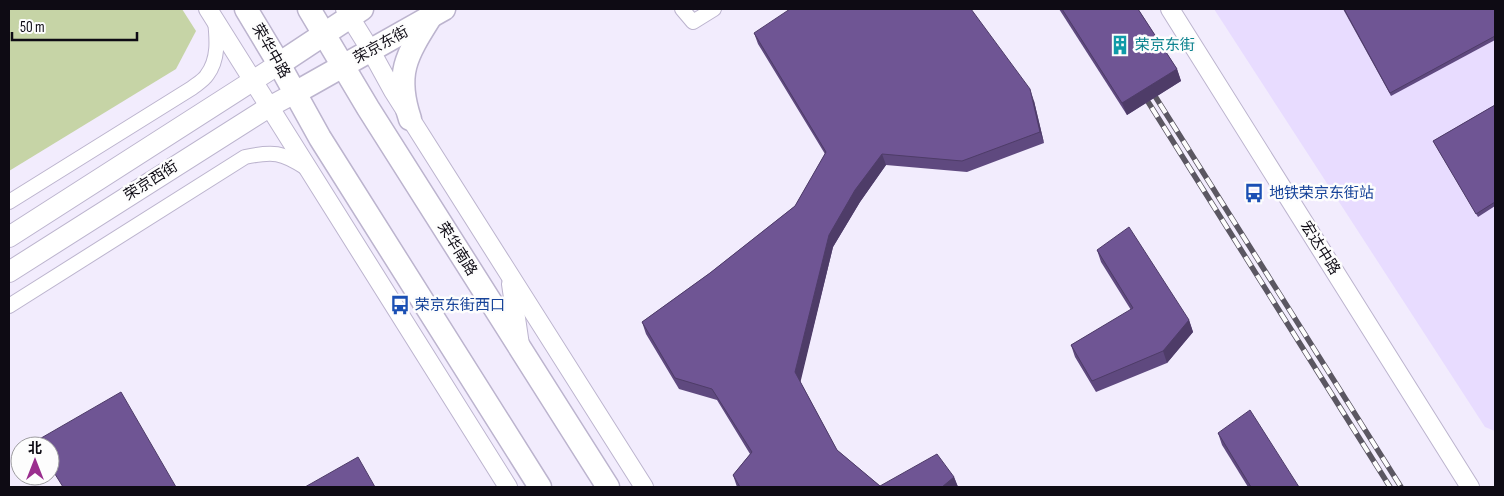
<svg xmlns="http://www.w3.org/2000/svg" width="1504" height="496" font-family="'Sofia Sans Condensed','Noto Sans SC',sans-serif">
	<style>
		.built { fill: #e8dcff }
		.green { fill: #c6d4a6 }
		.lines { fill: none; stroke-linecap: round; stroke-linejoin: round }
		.minor-casing { stroke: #bcb4ce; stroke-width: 16 }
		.tertiary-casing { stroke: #bcb4ce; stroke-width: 20 }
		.secondary-casing { stroke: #bcb4ce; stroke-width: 22 }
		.primary-casing { stroke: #bcb4ce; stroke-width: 25 }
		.minor { stroke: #fff; stroke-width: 14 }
		.tertiary { stroke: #fff; stroke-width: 18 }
		.secondary { stroke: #fff; stroke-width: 20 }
		.primary { stroke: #fff; stroke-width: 22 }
		.rail-casing { stroke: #5b5762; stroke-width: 5.5 }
		.rail { stroke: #fdfdfd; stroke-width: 4; stroke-dasharray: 11; stroke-linecap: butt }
		.wall { fill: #5f497f }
		.shaded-wall { fill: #4e3c68 }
		.building { fill: #6f5594; stroke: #4e3c68 }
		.labels { text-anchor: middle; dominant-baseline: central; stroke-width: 5; stroke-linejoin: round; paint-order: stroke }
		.street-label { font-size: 15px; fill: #0e0b14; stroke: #fdfdfd }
		.culture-label { font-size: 15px; fill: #0d838f; stroke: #fdfdfd; text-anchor: start }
		.transit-label { font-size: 15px; fill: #164399; stroke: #fdfdfd; text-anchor: start }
	</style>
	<rect width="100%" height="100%" fill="#f2ecfd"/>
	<polygon class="built" points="1214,9 1495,9 1495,431 1485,427"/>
	<polygon class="green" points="9,9 182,9 196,31 176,69 9,171"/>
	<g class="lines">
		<defs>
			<g id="minor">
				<polyline points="682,9 693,22 714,9"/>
				<path d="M9 202 192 88C197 84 204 80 207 75 219 59 217 39 215 20"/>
				<path d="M9 306 245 157C273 151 282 152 306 168"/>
			</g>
			<g id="tertiary">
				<polyline points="208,9 508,487"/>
				<polyline points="345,9 371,51 393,91 644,487"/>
				<polyline points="1170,9 1470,487"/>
				<polyline points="511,284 520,345"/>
			</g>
			<g id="secondary">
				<polyline points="9,237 279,64"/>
				<polyline points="9,272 269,107 295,93"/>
			</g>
			<g id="primary">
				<polyline points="246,9 279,64 320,138 540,487"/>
				<polyline points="309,9 368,108 608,487"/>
				<polyline points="279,64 362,9"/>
				<polyline points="295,93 444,9"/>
				<path d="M410 119C395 74 406 56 430 18"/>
			</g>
		</defs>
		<use href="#minor" class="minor-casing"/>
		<use href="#tertiary" class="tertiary-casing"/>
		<use href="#secondary" class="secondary-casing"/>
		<use href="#primary" class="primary-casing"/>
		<use href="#minor" class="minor"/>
		<use href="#tertiary" class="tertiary"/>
		<use href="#secondary" class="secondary"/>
		<use href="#primary" class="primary"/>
		<defs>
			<g id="rail">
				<polyline points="1148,85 1401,487"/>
				<polyline points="1140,89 1390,487"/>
			</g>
		</defs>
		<use href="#rail" class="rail-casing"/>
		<use href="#rail" class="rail"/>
	</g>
	<g class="wall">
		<polygon points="1059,9 1138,9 1177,69 1181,81 1127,115"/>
		<polygon points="1343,9 1495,9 1495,40 1391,96"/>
		<polygon points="754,33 1034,101 1044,143 967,172 886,165 860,202 833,247 800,381 837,450 880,486 954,477 958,487 737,487 733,475 750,454 717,400 679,389 646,334 642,322 710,273 795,206 825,154 758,44"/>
		<polygon points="1495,105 1495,206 1478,217 1433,141"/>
		<polygon points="1097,250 1189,320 1193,332 1167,363 1096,392 1075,357 1071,345 1131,310 1101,262"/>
		<polygon points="1218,433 1299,487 1248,487 1222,445"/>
	</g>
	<g class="shaded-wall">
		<polygon points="1177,69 1181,81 1127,115 1122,103"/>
		<polygon points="1030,89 1034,101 1044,143 1040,132"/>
		<polygon points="882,154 886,165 860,202 833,247 800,384 795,372 829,235 855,190"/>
		<polygon points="1189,320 1193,332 1167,363 1163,351"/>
		<polygon points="954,477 958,487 942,487"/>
	</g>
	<g class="building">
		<polygon points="790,9 971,9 1030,89 1040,132 962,161 882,154 855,190 829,235 795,372 837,450 880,486 937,454 954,477 942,487 740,487 733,475 752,452 712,389 675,378 642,322 710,273 795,206 826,152 754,33"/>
		<polygon points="1062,9 1138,9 1177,69 1122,103"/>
		<polygon points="1344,9 1495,9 1495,36 1390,93"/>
		<polygon points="1495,105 1495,202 1476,214 1433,141"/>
		<polygon points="1129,227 1189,320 1163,351 1092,381 1071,345 1133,308 1097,250"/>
		<polygon points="121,392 176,487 63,487 50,466 50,446 39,446 36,441"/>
		<polygon points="1250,410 1299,487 1251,487 1218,433"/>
		<polygon points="358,457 375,487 305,487"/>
	</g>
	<defs>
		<symbol id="building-bare" viewBox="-9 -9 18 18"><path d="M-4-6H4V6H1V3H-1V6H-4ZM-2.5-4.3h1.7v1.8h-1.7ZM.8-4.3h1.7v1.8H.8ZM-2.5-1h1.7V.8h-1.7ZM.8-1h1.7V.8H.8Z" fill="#0f9aa8" stroke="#fdfdfd" stroke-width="2.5" paint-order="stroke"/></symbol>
		<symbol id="bus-bare" viewBox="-9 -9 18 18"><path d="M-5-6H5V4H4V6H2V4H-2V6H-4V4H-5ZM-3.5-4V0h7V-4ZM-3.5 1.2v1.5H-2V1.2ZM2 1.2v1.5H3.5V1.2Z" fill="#1a4fb4" stroke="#fdfdfd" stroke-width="2.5" paint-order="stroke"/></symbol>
	</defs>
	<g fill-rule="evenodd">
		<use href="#building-bare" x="1106" y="31" width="28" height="28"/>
		<use href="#bus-bare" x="1240" y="179" width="28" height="28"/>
		<use href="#bus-bare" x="386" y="291" width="28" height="28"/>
	</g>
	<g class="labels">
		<g class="street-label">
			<text transform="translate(381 45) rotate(-29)">荣京东街</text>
			<text transform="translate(271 51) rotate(60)">荣华中路</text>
			<text transform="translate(151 181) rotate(-32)">荣京西街</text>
			<text transform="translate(1320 248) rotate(58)">宏达中路</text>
			<text transform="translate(457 249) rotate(58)">荣华南路</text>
		</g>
		<g class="culture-label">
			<text x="1135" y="45">荣京东街</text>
		</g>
		<g class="transit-label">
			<text x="1269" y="193">地铁荣京东街站</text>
			<text x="415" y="305">荣京东街西口</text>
		</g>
	</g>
	<rect width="1504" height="496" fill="none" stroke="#0e0b14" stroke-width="20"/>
	<g transform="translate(35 461)"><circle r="24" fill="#fdfdfd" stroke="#9d9ca0"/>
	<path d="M0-4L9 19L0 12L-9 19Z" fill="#9a2e8e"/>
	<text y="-8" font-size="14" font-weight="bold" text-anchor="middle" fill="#0e0b14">北</text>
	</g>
	<path d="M12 32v8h125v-8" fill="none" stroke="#0e0b14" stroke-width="2.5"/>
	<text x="20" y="32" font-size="15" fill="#0e0b14" stroke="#fdfdfd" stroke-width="4" paint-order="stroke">50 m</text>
</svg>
